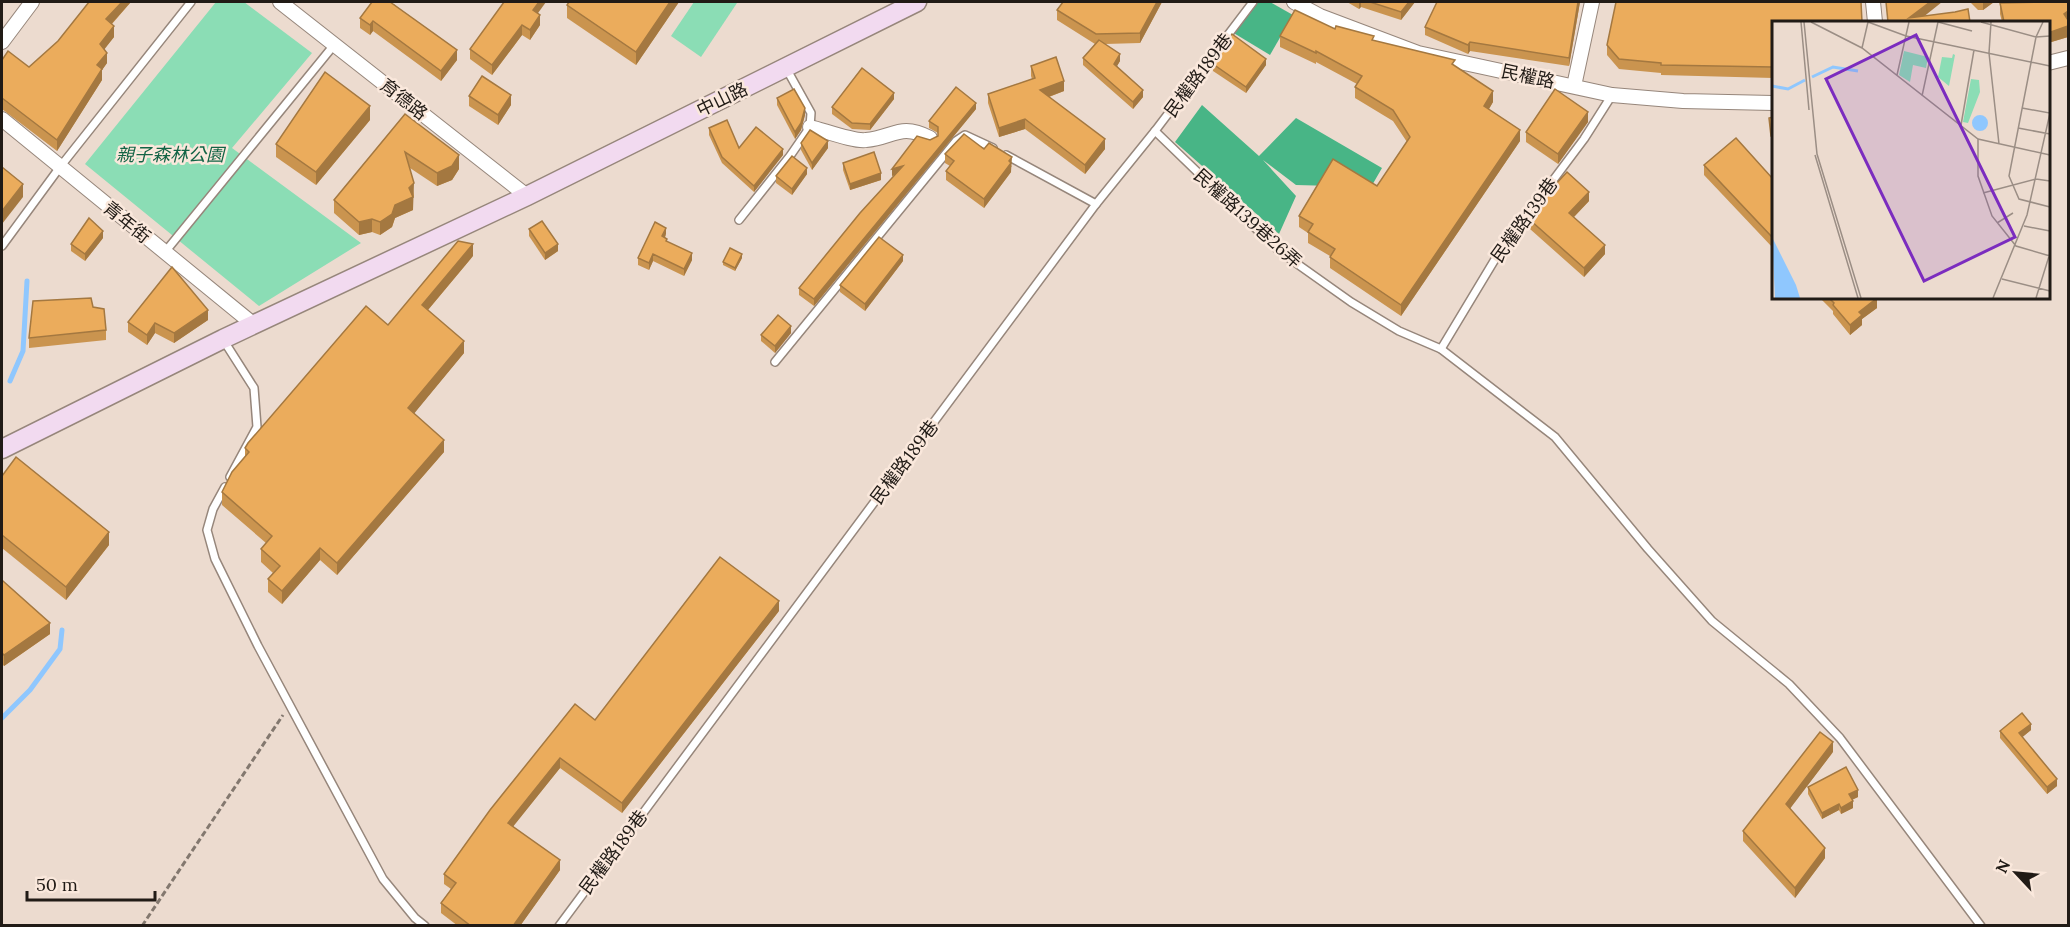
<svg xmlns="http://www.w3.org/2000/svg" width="2070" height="927" font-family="Lora,'Noto Sans TC',serif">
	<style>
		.green { fill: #8bddb5 }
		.forest { fill: #48b586 }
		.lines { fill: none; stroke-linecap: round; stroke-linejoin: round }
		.stream { stroke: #8fc7fe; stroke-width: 5 }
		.lane-casing { stroke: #96867b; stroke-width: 10 }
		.street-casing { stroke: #96867b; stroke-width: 16 }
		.secondary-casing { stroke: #96867b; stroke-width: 21 }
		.path { stroke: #83786f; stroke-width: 3; stroke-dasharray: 6 3; stroke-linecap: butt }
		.lane { stroke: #fff; stroke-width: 7 }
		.street { stroke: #fff; stroke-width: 14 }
		.secondary { stroke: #f2daf0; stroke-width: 18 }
		.wall { fill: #ca944f }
		.shaded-wall { fill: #a47840 }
		.building { fill: #ebac5c; stroke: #a47840; stroke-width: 1.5 }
		.labels { text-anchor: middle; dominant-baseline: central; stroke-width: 5; stroke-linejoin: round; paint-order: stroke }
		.street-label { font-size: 18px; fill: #211b16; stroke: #fae8dc }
		.park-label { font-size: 18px; font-style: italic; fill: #126445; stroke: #fae8dc }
		.inset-river { fill: none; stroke: #8fc7fe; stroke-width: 3 }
		.inset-road { fill: none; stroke: #9b8e85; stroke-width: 1.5 }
		.view { fill: #7b2cbf; fill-opacity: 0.15; stroke: #7b2cbf; stroke-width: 3 }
		.inset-edge { fill: none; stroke: #211b16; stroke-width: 3 }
	</style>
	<rect width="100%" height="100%" fill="#ecdbcf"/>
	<g class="green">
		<polygon points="216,2 244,2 312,53 232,148 361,243 259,306 85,164"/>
		<polygon points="694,2 735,2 737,3 701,57 671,36"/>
	</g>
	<g class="forest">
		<polygon points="1254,2 1270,2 1293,15 1270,55 1232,32"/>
		<polygon points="1202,105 1259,156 1296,118 1382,168 1371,187 1296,185 1263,160 1296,196 1279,234 1175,142"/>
	</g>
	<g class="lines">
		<g class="stream">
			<polyline points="10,381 23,351 27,281"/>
			<polyline points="2,718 30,690 60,649 62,630"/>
		</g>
		<defs>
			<g id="lane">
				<polyline points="1155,131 1279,251 1351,302 1399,331 1441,349 1555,437 1648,549 1712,621 1789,684 1840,738 1981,926"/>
				<polyline points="1006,155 1096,204"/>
				<polyline points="739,220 790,156 810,127 811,113 786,68"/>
				<polyline points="2,246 60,167 191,2"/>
				<polyline points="165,252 334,45"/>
				<polyline points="224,341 254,388 257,427 230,477"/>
				<polyline points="1441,349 1500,251 1584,139 1612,95"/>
				<polyline points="775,362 956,141 965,135 993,148"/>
				<polyline points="225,487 213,509 207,530 215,559 258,646 383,879 415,918 425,926"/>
				<polyline points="559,926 1096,204 1155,131 1253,2"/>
			</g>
			<g id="street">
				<polyline points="280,2 527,196"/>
				<polyline points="1294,2 1320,16 1418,53 1612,95 1683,101 1773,103"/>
				<polyline points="1873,2 1875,22"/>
				<polyline points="2,42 32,2"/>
				<polyline points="2048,63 2068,58"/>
				<polyline points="1574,86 1592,2"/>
				<polyline points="2,119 253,324"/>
				<path d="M810 127C823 130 855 142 866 140 893 138 900 122 930 138"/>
			</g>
			<polyline id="secondary" points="2,449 223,339 527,196 917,2"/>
		</defs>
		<use href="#lane" class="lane-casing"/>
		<use href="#street" class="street-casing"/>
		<use href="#secondary" class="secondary-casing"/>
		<polyline class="path" points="142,926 283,715"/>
		<use href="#lane" class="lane"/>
		<use href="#street" class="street"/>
		<use href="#secondary" class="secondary"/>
	</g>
	<g class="wall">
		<polygon points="130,2 130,3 112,24 114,37 104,49 107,63 102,70 102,80 57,151 2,109 2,60 29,67"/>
		<polygon points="569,2 679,2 636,65 567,18 567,5"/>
		<polygon points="1063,2 1162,2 1140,43 1105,44 1120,61 1117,66 1143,97 1133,109 1083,65 1083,58 1095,44 1057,20 1057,10"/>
		<polygon points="1347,2 1415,2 1401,20 1361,7 1359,9"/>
		<polygon points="1437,2 1580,2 1569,66 1470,51 1468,54 1425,35 1425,27"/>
		<polygon points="1970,2 1994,2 1983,10 1978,10"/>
		<polygon points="2068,2 2068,37 2048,43 2048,22 2002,22 2000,14 2000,3"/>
		<polygon points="394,4 457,60 441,81 373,31 370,35 360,28 360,18"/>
		<polygon points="538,13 540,25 530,40 522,35 492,75 470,59 470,49"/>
		<polygon points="1773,22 1773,78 1661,75 1661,73 1619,69 1607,55 1607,45"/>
		<polygon points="1335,29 1455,66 1493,102 1489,109 1520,141 1401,316 1330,268 1330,256 1308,243 1308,233 1299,227 1299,216 1377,186 1407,142 1393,121 1355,98 1355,87 1357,84 1316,62 1316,64 1280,47 1280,36"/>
		<polygon points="1213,64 1266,65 1246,93 1213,71"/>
		<polygon points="1031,66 1064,91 1049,97 1105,149 1085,174 1025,129 999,137 988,103 988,94 1032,79 1031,76"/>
		<polygon points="469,96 511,105 498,125 469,106"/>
		<polygon points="777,98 805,115 801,130 795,139 777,105"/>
		<polygon points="894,99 870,130 852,129 832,114 832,107"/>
		<polygon points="976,109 814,306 799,295 799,288 894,175 892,176 930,140 938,136 938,133 929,128 929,121"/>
		<polygon points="405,114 459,169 452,180 437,186 410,168 414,196 413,198 413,210 395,218 392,227 380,235 372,232 359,235 334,213 334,200"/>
		<polygon points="370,120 316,185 276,157 276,144"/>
		<polygon points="1588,122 1558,164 1526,142 1526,132"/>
		<polygon points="709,128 739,148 783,155 754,192 722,163 709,135"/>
		<polygon points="801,143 828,148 812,170 801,150"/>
		<polygon points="984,149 1012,166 1011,167 1011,172 984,208 946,180 946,171 950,166 945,163 945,154"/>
		<polygon points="843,163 881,180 850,190 843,170"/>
		<polygon points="1704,165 1773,179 1773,248 1704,175"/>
		<polygon points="807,174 792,195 776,183 776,176"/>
		<polygon points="1589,201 1574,217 1605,254 1584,277 1530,229 1530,220 1532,217 1532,210"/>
		<polygon points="529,229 558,251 545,260 529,236"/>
		<polygon points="666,234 665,238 667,242 692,260 684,276 653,261 649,270 638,265 638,258"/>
		<polygon points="103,238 85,261 71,251 71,244"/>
		<polygon points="473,256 428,310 464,353 414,413 444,452 337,575 320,560 282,604 268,592 268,579 273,573 261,562 261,549 266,543 222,505 222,492 245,457 245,448 388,325"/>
		<polygon points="742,258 735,271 723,265 723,262"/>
		<polygon points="903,261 865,311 840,292 840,285"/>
		<polygon points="1819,297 1876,297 1877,308 1862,319 1862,325 1850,335 1833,314 1833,311"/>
		<polygon points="208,320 174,343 155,333 147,345 128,332 128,322"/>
		<polygon points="106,330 106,340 29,348 29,338"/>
		<polygon points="791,333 775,353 761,341 761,335"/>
		<polygon points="2,476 109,545 66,600 2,548"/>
		<polygon points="2,582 50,634 4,666 2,664"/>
		<polygon points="779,611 622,813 560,768 513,826 560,870 520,926 458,926 441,913 441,903 451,889 444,884 444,874 595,720"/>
		<polygon points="2031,730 2022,737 2057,786 2047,794 2000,738 2000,731"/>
		<polygon points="1833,752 1790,808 1825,858 1795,898 1743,841 1743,831"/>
		<polygon points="1808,787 1858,797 1852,800 1853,808 1841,814 1839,810 1822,819 1808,794"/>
	</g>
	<g class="shaded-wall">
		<polygon points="122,2 130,2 130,3 106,30 106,19"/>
		<polygon points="539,2 546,2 533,20 533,10"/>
		<polygon points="670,2 679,2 636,65 636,52"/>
		<polygon points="1157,2 1162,2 1140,43 1140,33"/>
		<polygon points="1359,2 1361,2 1361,7 1359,9"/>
		<polygon points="1409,2 1415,2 1401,20 1401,12"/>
		<polygon points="1578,2 1580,2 1569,66 1569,58"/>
		<polygon points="1930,2 1942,2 1917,22 1909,18"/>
		<polygon points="1983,2 1994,2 1983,10"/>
		<polygon points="2068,11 2068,21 2064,14"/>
		<polygon points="540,15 540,25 530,40 530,30"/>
		<polygon points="373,21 373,31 370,35 370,25"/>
		<polygon points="522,25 522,35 492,75 492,65"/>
		<polygon points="114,26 114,37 100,55 100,44"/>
		<polygon points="2068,26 2068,37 2048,43 2048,33"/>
		<polygon points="1470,42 1470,51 1468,54 1468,45"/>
		<polygon points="457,50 457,60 441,81 441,71"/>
		<polygon points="107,53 107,63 102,70 102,80 57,151 57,140 97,65"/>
		<polygon points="1120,54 1120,61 1114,71 1114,64"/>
		<polygon points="1266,59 1266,65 1246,93 1246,87"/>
		<polygon points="1064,81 1064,91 1040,100 1040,90"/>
		<polygon points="1143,90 1143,97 1133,109 1133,102"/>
		<polygon points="1493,91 1493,102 1484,117 1484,106"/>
		<polygon points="894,93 894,99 870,130 870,124"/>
		<polygon points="511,95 511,105 498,125 498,115"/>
		<polygon points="976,103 976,109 814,306 814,299"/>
		<polygon points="370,106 370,120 316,185 316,172"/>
		<polygon points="805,108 805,115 801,130 795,139 795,132"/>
		<polygon points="1588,112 1588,122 1558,164 1558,154"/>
		<polygon points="1025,119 1025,129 999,137 999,128"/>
		<polygon points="1520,130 1520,141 1401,316 1401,305"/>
		<polygon points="1105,139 1105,149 1085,174 1085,165"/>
		<polygon points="828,141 828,148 812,170 812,163"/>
		<polygon points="783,149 783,155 754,192 754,186"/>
		<polygon points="459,155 459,169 452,180 437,186 437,173"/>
		<polygon points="1012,157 1011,172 984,208 984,199"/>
		<polygon points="903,166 903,172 892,176 892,169"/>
		<polygon points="807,168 807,174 792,195 792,189"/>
		<polygon points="881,173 881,180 850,190 850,184"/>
		<polygon points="414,183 413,210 395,218 392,227 380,235 380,222"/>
		<polygon points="23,184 23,197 2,224 2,211"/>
		<polygon points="1589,192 1589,201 1569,222 1569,213"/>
		<polygon points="372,219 372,232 359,235 359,222"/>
		<polygon points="666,228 666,234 662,243 662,236"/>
		<polygon points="103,231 103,238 85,261 85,254"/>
		<polygon points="473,244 473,256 422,317 422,305"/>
		<polygon points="558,244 558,251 545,260 545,253"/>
		<polygon points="1605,245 1605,254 1584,277 1584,268"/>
		<polygon points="692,253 692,260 684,276 684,269"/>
		<polygon points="653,254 653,261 649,270 649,263"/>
		<polygon points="742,254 742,258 735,271 735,268"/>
		<polygon points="903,255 903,261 865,311 865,304"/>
		<polygon points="1877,298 1877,308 1862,319 1862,325 1850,335 1850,325 1859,312"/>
		<polygon points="208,310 208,320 174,343 174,333"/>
		<polygon points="155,323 155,333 147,345 147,335"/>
		<polygon points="791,326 791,333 775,353 775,346"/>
		<polygon points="464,341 464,353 408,421 408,408"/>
		<polygon points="444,440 444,452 337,575 337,563"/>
		<polygon points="109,532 109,545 66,600 66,587"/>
		<polygon points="320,548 320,560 282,604 282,591"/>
		<polygon points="779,601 779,611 622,813 622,803"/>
		<polygon points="50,623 50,634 4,666 4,655"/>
		<polygon points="2031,724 2031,730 2019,740 2019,733"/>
		<polygon points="1833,742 1833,752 1786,814 1786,804"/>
		<polygon points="560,758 560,768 508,833 508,823"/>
		<polygon points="2057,779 2057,786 2047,794 2047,787"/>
		<polygon points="1858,790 1858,797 1849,801 1849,794"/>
		<polygon points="1853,801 1853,808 1841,814 1841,808"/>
		<polygon points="1839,804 1839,810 1822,819 1822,813"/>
		<polygon points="1825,848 1825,858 1795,898 1795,888"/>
		<polygon points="560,860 560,870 520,926 513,926"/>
	</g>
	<g class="building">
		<polygon points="89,2 122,2 106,19 114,26 100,44 107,53 97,65 102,69 57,140 2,98 2,60 8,51 29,67 58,41"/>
		<polygon points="372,2 390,2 457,50 441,71 373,21 370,25 360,18"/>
		<polygon points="504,2 539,2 533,10 540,15 530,30 522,25 492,65 470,49"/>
		<polygon points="569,2 670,2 636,52 567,5"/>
		<polygon points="1063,2 1157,2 1140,33 1096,34 1057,10"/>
		<polygon points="1370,2 1409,2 1401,12"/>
		<polygon points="1437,2 1578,2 1569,58 1470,42 1468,45 1425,27"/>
		<polygon points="1616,2 1861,2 1862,22 1773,22 1773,67 1661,65 1661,63 1619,59 1607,45"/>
		<polygon points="1886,2 1930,2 1909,18 1955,12 1968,9 1970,22 1888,22"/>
		<polygon points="2039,2 2068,2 2068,11 2064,14 2068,20 2068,26 2048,33 2048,22 2004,22 2000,3"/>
		<polygon points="1295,10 1335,29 1336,26 1374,36 1372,40 1455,60 1452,64 1493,91 1484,106 1520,130 1401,305 1330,257 1335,249 1308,232 1313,224 1299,216 1333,159 1377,186 1410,137 1393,110 1355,87 1362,76 1316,51 1316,53 1280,36"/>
		<polygon points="1232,34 1266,59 1246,87 1213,64"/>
		<polygon points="1099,40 1120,54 1114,64 1143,90 1133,102 1083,58"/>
		<polygon points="1056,57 1064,81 1040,90 1105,139 1085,165 1025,119 999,128 988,94 1035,78 1031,66"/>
		<polygon points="862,68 894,93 870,124 852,123 832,107"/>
		<polygon points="325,72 370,106 316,172 276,144"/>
		<polygon points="482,76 511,95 498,115 469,96"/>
		<polygon points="956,87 976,103 814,299 799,288 860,213 903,166 892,169 917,136 930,140 938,136 938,127 929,121"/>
		<polygon points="794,89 805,108 801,123 795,132 777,98"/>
		<polygon points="1555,89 1588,112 1558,154 1526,132"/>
		<polygon points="405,114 459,155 452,166 437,173 405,152 414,183 409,188 413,197 395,205 392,214 380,222 372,219 359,222 334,200"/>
		<polygon points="1773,117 1773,136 1771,136 1769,118"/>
		<polygon points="727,120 739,148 756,127 783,149 754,186 722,157 709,128"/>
		<polygon points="810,130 828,141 812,163 801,143"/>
		<polygon points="964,134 984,149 989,143 1012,157 1009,161 1011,163 984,199 946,171 954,161 945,154"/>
		<polygon points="1736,138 1773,179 1773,238 1704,165"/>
		<polygon points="874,152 881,173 850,184 843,163"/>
		<polygon points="792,156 807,168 792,189 776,176"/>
		<polygon points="2,167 23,184 2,211"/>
		<polygon points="1567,172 1589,192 1569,213 1605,245 1584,268 1530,220 1536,213 1532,210"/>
		<polygon points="89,218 103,231 85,254 71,244"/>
		<polygon points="542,221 558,244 545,253 529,229"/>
		<polygon points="655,222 666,228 662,236 667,239 666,241 692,253 684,269 653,254 649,263 638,258"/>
		<polygon points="879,237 903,255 865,304 840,285"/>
		<polygon points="458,241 473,244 422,305 464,341 408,408 444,440 337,563 320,548 282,591 268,579 280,566 261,549 272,536 222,492 232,472 249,452 245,448 248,443 366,306 388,325"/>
		<polygon points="730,248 742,254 735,268 723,262"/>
		<polygon points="172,267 208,310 174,333 155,323 147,335 128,322"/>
		<polygon points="1828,297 1876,297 1877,298 1859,312 1862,315 1850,325 1833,305 1834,303"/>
		<polygon points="91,298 93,307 104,309 106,330 29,338 33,301"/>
		<polygon points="778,315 791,326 775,346 761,335"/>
		<polygon points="16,457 109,532 66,587 2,535 2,476"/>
		<polygon points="720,557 779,601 622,803 560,758 508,823 560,860 513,926 471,926 441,903 456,883 444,874 490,810 575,704 595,720"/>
		<polygon points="3,581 50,623 4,655 2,653 2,582"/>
		<polygon points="2022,713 2031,724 2019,733 2057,779 2047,787 2000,731"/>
		<polygon points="1820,732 1833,742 1786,804 1825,848 1795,888 1743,831"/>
		<polygon points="1846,767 1858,790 1849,794 1853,801 1841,808 1839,804 1822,813 1808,787"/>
	</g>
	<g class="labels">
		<g class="street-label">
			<text transform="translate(1198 75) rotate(-53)">民權路189巷</text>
			<text transform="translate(1528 76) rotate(12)">民權路</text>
			<text transform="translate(404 99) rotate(38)">育德路</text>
			<text transform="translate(722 99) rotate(-26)">中山路</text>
			<text transform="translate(1248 218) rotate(42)">民權路139巷26弄</text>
			<text transform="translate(1524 220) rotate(-54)">民權路139巷</text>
			<text transform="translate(127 222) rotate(39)">青年街</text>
			<text transform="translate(904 462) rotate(-53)">民權路189巷</text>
			<text transform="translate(613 852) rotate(-53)">民權路189巷</text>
		</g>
		<g class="park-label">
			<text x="170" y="154">親子森林公園</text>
		</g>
	</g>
	<g transform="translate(1772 21)">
		<rect width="278" height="278" fill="#ecdbcf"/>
		<path d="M132 30 156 36 154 47 141 44 138 61 127 54ZM181 33 183 34 177 65 166 56 170 36 180 37ZM199 58 207 59 208 71 196 102 191 101Z" fill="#8bddb5"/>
		<path d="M200 102a8 8 0 1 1 16 0a8 8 0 1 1-16 0ZM0 216 24 264 28 277H3Z" fill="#8fc7fe"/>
		<path class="inset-river" d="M40 56 61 46 86 50M0 65 16 68 33 59"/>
		<path class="inset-road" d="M29 1 37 89M32 1 45 133 89 277M39 1 90 27 206 118 278 134M96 1 134 15 278 45M166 1 200 10M209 1 264 16 278 15M219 1 217 32 227 123M271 1 264 16 237 155 247 178 278 186M90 27 96 1M125 54 137 1M150 75 166 1M189 104 202 29M246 107 278 113M206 118V155L220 195 244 225 278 235M43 134 86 277M211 172 264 158 278 160M225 202 241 192M252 205 278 210M230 258 278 270M221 277 255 194 278 92 250 87M264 277 278 232"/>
		<path class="view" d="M144 14 243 216 152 260 54 58Z"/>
		<rect width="278" height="278" class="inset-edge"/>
	</g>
	<rect width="2070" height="927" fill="none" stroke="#211b16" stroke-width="6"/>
	<g transform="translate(2016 873) rotate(296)" stroke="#fae8dc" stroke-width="4.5" paint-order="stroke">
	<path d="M0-4.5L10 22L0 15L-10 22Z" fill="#211b16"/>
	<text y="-9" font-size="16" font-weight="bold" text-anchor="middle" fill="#211b16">N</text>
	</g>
	<path d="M27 891v9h128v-9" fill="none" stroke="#211b16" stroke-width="3"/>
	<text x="36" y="891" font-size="18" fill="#211b16" stroke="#fae8dc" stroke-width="4.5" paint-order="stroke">50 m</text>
</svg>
